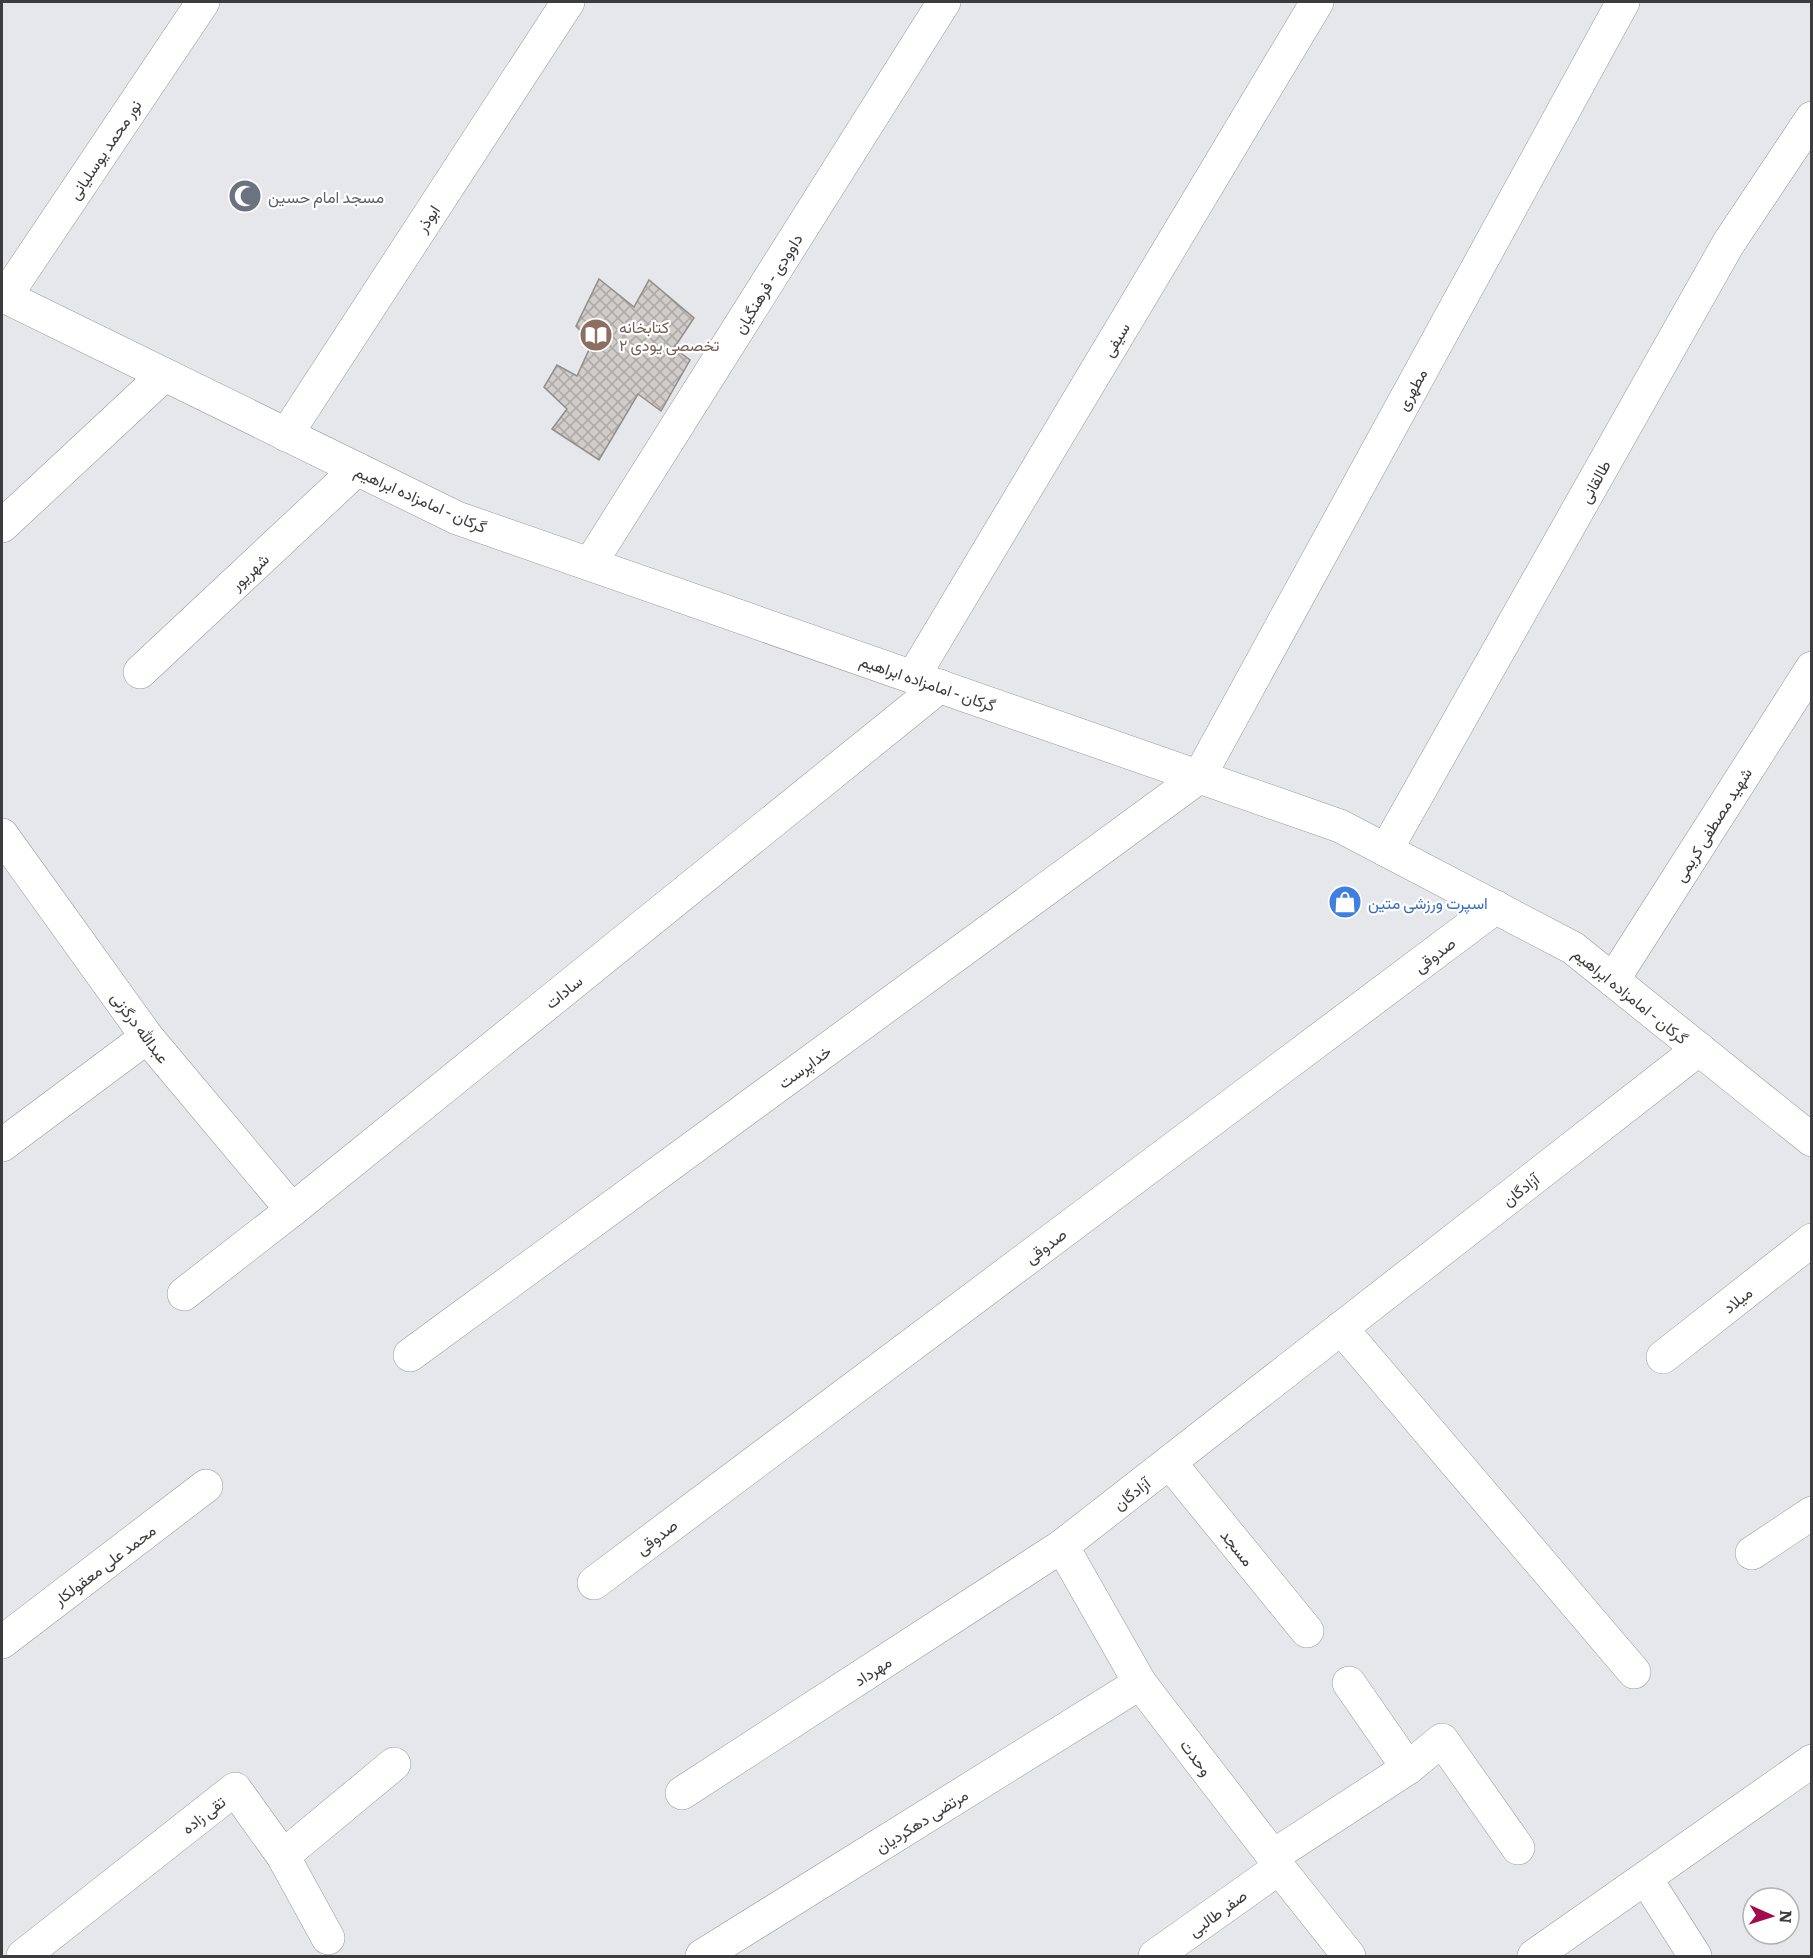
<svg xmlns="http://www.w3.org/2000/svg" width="1813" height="1958" font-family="Literata,Vazirmatn,serif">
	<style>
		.building { fill: url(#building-cross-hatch); stroke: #908d8a; stroke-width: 1.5 }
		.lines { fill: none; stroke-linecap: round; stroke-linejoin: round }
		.street-casing { stroke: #96989c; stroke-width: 34 }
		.secondary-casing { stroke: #96989c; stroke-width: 34 }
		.street { stroke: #fff; stroke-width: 33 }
		.secondary { stroke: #fff; stroke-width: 33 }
		.labels { text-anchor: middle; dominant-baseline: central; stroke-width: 4.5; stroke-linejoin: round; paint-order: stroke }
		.street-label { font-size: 16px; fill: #3c3c3e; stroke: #fff }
		.worship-label { font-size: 16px; fill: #5b616d; stroke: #fff; text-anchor: start }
		.education-label { font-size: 16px; fill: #785e54; stroke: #fff; text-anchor: start }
		.shop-label { font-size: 16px; fill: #366cbe; stroke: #fff; text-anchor: start }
	</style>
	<defs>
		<pattern id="building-cross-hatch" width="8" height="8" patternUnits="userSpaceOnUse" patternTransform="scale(1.5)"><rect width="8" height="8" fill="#d0ccca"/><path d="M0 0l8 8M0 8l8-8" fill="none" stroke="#aaa7a5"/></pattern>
	</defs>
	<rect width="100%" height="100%" fill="#e6e7eb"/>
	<polygon class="building" points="599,279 634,307 649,280 694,318 674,348 690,360 661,411 638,394 599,460 552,429 567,409 544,387 557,365 577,376 592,343 576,326"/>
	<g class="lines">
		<defs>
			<g id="street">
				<polyline points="5,297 203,2"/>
				<polyline points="286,435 568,2"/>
				<polyline points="2,526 164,375"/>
				<polyline points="590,564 944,2"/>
				<polyline points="140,672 357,469"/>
				<polyline points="913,677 1317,2"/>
				<polyline points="2,835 147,1037 292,1210"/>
				<polyline points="1386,850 1728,244 1812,118"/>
				<polyline points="1613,980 1812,668"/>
				<polyline points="2,1145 147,1037"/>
				<polyline points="184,1294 292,1210 940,686"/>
				<polyline points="1341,1328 1634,1672"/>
				<polyline points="410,1355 1199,777 1623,2"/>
				<polyline points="1663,1357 1812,1240"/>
				<polyline points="1170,1463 1307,1631"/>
				<polyline points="1062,1546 1140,1683 1273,1856 1279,1868 1349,1956"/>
				<polyline points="1752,1553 1812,1513"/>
				<polyline points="594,1583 1496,907"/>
				<polyline points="2,1642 206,1486"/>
				<polyline points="1349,1683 1408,1768"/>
				<polyline points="682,1793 1062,1546 1699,1049"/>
				<polyline points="283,1856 328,1938"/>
				<polyline points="1273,1856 1408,1768 1442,1740 1518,1848"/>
				<polyline points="1646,1879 1695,1956"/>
				<polyline points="23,1956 235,1789 283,1856 394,1764"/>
				<polyline points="702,1956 1140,1683"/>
				<polyline points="1155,1956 1279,1868"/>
				<polyline points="1534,1956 1812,1761"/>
			</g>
			<polyline id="secondary" points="2,295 457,518 1340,826 1573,948 1812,1140"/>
		</defs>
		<use href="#street" class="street-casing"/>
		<use href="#secondary" class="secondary-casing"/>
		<use href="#street" class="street"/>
		<use href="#secondary" class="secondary"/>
	</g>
	<defs>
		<symbol id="mosque-disc" viewBox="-11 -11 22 22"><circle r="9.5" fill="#6b7280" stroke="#fff"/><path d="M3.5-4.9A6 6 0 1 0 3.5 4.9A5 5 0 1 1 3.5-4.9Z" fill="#fff"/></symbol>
		<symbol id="library-disc" viewBox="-11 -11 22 22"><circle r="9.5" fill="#8d6e63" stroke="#fff"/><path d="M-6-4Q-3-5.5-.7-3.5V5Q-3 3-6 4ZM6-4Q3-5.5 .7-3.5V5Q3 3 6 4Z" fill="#fff"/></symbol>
		<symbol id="shop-disc" viewBox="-11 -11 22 22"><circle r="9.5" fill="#3f7fe0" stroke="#fff"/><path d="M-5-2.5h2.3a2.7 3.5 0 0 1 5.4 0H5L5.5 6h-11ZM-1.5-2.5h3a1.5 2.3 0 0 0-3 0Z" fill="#fff"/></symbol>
	</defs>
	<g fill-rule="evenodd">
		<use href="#mosque-disc" x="226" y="177" width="38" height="38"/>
		<use href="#library-disc" x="577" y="316" width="38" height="38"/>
		<use href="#shop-disc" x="1326" y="883" width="38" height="38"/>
	</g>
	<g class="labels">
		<g class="street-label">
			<text transform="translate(104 149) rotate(-56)">نور محمد یوسلیانی</text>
			<text transform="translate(427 218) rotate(-57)">ابوذر</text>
			<text transform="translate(767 283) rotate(-58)">داوودی - فرهنگیان</text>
			<text transform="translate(1115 339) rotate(-59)">سیفی</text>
			<text transform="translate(1411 389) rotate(-61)">مطهری</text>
			<text transform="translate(1594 481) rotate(-61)">طالقانی</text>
			<text transform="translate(421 498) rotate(24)">گرکان - امامزاده ابراهیم</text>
			<text transform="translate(249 571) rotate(-43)">شهریور</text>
			<text transform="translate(928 682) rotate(19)">گرکان - امامزاده ابراهیم</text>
			<text transform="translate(1712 824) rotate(-58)">شهید مصطفی کریمی</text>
			<text transform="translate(1434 954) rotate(-37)">صدوقی</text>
			<text transform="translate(563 991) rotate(-39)">سادات</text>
			<text transform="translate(1631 995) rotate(39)">گرکان - امامزاده ابراهیم</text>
			<text transform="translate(141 1027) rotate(53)">عبدالله درگزنی</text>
			<text transform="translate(804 1066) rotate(-36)">خداپرست</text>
			<text transform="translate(1520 1189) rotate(-38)">آزادگان</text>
			<text transform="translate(1045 1245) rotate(-37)">صدوقی</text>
			<text transform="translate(1737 1299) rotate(-38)">میلاد</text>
			<text transform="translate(1131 1493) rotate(-38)">آزادگان</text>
			<text transform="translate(656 1536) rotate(-37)">صدوقی</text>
			<text transform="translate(1238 1547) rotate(51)">مسجد</text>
			<text transform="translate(104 1564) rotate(-37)">محمد علی معقولکار</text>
			<text transform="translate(872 1670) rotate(-33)">مهرداد</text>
			<text transform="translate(1197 1757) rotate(53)">وحدت</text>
			<text transform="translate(203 1814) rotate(-38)">تقی زاده</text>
			<text transform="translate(921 1820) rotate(-32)">مرتضی دهکردیان</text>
			<text transform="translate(1217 1912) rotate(-36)">صفر طالبی</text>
		</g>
		<g class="worship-label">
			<text x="268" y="196">مسجد امام حسین</text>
		</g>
		<g class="education-label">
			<text x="619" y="326">کتابخانه<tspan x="619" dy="18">تخصصی یودی ۲</tspan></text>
		</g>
		<g class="shop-label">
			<text x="1368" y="902">اسپرت ورزشی متین</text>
		</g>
	</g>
	<rect width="1813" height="1958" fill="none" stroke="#3c3c3e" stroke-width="6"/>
	<g transform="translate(1771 1916) rotate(93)"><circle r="28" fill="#ffffff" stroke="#b1b1b2" stroke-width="1.5"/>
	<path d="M0-4.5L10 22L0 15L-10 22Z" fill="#a20c4d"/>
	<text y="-9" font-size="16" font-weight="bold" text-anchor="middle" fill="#3c3c3e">N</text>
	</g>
</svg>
